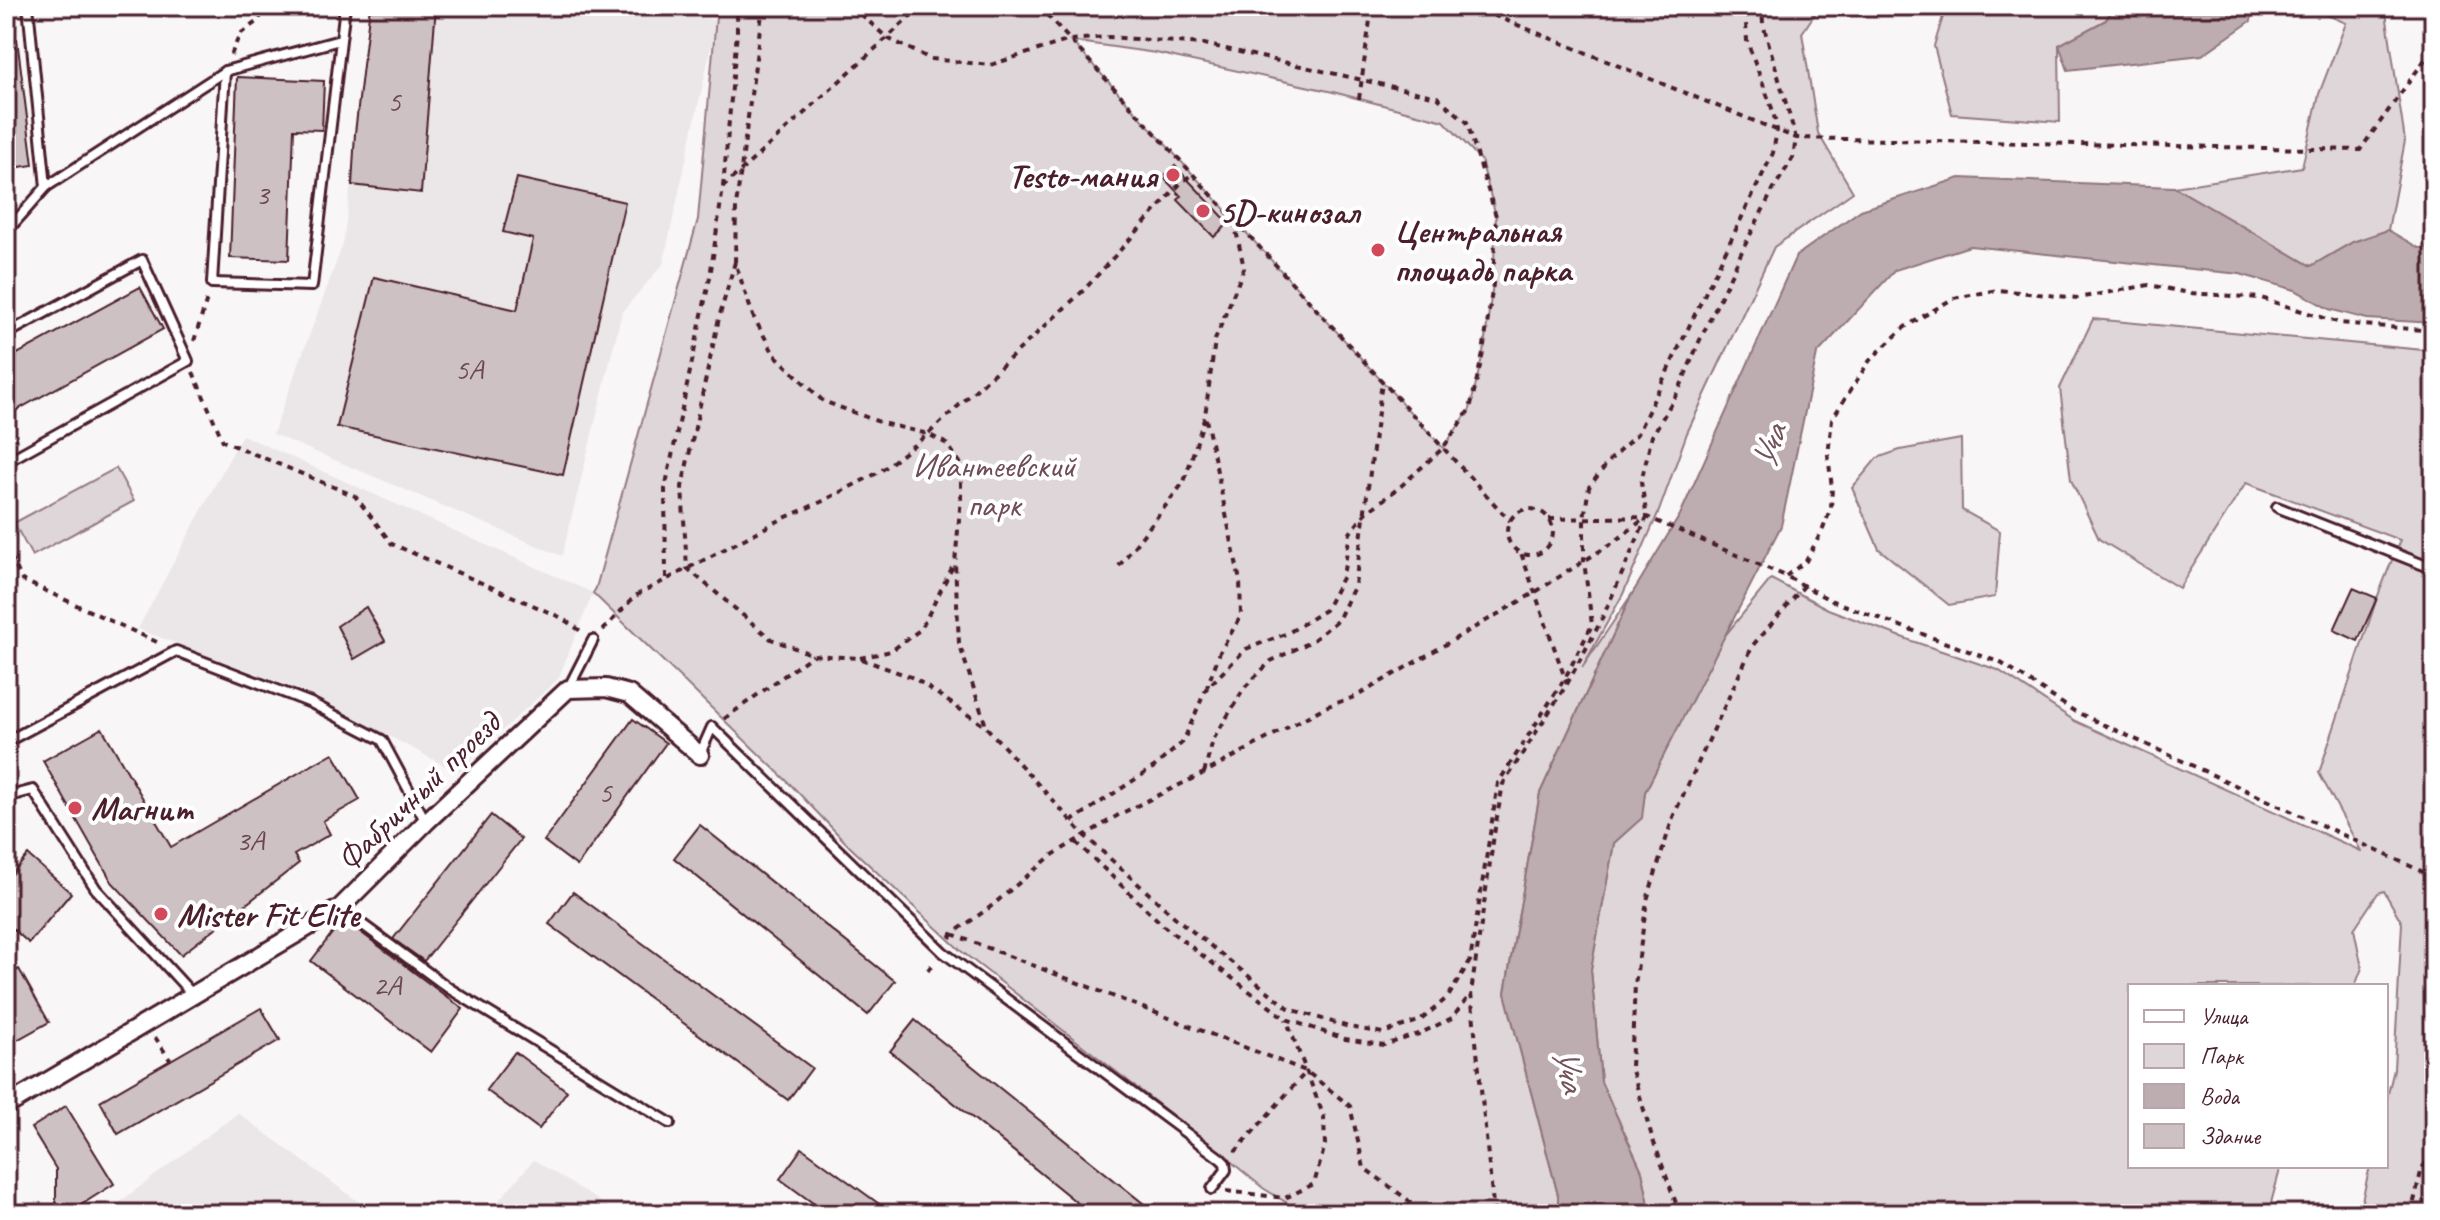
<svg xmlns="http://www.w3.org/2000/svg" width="2440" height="1220" font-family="Caveat,sans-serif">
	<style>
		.built { fill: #ebe6e8 }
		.green { fill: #ded6d9; stroke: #947a82; stroke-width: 2; fill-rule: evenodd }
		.water { fill: #bdadb0; stroke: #8f747b; stroke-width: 2 }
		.building { fill: #cdc1c4; stroke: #4a1f2b; stroke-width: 2 }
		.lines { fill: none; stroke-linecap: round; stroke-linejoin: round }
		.service-casing { stroke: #4a1f2b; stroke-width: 14 }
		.minor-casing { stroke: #4a1f2b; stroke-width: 22 }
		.path { stroke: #4a1f2b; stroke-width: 4; stroke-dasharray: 6 6; stroke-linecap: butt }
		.service { stroke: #fff; stroke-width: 8 }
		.minor { stroke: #fff; stroke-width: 16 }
		.poi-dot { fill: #d1495b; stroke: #fff; stroke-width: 3 }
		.labels { text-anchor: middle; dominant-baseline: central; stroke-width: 8; stroke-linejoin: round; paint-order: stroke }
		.number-label { font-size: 30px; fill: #6b4851 }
		.poi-label { font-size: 34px; font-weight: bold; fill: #4a1f2b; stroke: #fff; text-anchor: start }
		.park-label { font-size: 34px; fill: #6f4d56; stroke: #fff }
		.street-label { font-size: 34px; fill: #4a1f2b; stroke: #fff }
		.water-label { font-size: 36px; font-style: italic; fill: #72515a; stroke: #fff }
	</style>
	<rect width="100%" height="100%" fill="#f8f6f7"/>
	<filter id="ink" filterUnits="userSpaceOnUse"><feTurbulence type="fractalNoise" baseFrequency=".0125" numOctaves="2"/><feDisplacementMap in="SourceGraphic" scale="16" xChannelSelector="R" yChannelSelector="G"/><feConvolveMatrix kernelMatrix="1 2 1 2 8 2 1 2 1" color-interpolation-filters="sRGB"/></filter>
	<g filter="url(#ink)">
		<g class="built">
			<polygon points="371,6 582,6 717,20 663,264 622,312 562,556 273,434 343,244 361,111"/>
			<polygon points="242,435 593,593 558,679 457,772 308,693 138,629"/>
			<polygon points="238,1113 375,1214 104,1214"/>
			<polygon points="534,1160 620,1214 621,1214 487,1214"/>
		</g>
		<g class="green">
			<path d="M717 6H1820L1802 33 1818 133 1853 192 1774 247 1687 433 1659 511 1623 594 1582 668 1632 594 1540 793 1505 993 1558 1195V1214H1305L1263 1188 1217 1150 961 951 850 847 792 786 593 593 596 588 698 219ZM1071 41 1156 53 1333 92 1444 121 1481 160 1496 216 1493 284 1483 353 1470 409 1443 448Z"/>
			<polygon points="1957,6 2114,6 2106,20 2059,45 2060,122 1952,114 1934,46 1945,10"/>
			<polygon points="2307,6 2385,6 2405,141 2388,230 2353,242 2311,266 2174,187 2302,167 2319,94 2346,23"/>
			<polygon points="2093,319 2434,351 2434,1214 2359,1214 2370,1166 2386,1166 2386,1102 2394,1069 2402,923 2384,891 2378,893 2354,929 2362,968 2355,986 2130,986 2130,1166 2281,1166 2268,1214 1651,1214 1642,1171 1601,1082 1591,969 1614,843 1641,818 1645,792 1723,638 1771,579 1828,609 1912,641 1998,670 2075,721 2361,851 2319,773 2377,598 2400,540 2246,483 2179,588 2099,539 2071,480 2060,388"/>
			<polygon points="1961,439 1962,510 2000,531 1995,597 1949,605 1879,549 1852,488 1877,458 1900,450"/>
			<polygon points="116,468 134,501 32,556 14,523"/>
		</g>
		<g class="water">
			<polygon points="2114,6 2254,6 2251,21 2202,55 2068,70 2059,45 2106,20"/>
			<polygon points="1960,178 2174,187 2311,266 2353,242 2388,230 2419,248 2434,247 2434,323 2367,319 2329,309 2295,290 2240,274 1970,246 1895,270 1817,354 1781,526 1645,792 1642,818 1614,843 1591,969 1601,1082 1642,1171 1651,1214 1558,1214 1558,1195 1505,993 1540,793 1632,594 1680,515 1796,256 1861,210"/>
		</g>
		<g class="building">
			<polygon points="370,6 436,6 421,193 352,185 355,133"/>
			<polygon points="17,39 33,165 6,169 6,40"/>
			<polygon points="237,77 324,81 322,130 294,129 289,260 230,258"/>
			<polygon points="1175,166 1229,223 1214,237 1178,200 1181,196 1163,177"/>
			<polygon points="517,178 625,202 563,475 337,427 374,277 517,310 533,239 503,232"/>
			<polygon points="140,287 163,329 6,416 6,360"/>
			<polygon points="2353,588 2377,598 2358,641 2334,630"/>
			<polygon points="366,607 385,641 354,659 337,626"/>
			<polygon points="633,719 666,743 577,866 544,841"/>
			<polygon points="102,728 171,847 333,753 360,800 323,821 330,834 294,855 299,863 181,955 112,882 43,761"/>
			<polygon points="491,815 521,839 424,961 393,939"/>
			<polygon points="700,825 895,981 868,1015 674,858"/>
			<polygon points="28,855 71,893 29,943 6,923 6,881"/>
			<polygon points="573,892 812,1068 788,1100 549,924"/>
			<polygon points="343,919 463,1009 431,1052 311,961"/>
			<polygon points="19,969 49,1022 6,1046 6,976"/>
			<polygon points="261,1008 280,1040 118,1134 100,1101"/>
			<polygon points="915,1020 1144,1204 1136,1214 1091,1214 890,1051"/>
			<polygon points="515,1052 567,1091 539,1129 486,1090"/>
			<polygon points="66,1106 114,1184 68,1213 56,1202 56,1169 31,1128"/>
			<polygon points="802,1148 893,1214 828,1214 780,1179"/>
		</g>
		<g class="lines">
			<defs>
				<g id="service">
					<polyline points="225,71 212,283 312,286 345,6"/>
					<polyline points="46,187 225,71 340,40"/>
					<polyline points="6,232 46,187 28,6"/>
					<polyline points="6,334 142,260 188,361 6,462"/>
					<polyline points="2277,507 2434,569"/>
					<polyline points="568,689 593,640"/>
					<polyline points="6,742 176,651 311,703 382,740 426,822"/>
					<polyline points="700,754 712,727 943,952 1221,1159 1225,1163 1226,1170 1212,1189"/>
					<polyline points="6,797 33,790 96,889 193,995"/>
					<polyline points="340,908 450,989 670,1123"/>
				</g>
				<polyline id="minor" points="6,1106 340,908 426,822 568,689 606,688 629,694 700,755"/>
			</defs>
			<use href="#service" class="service-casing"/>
			<use href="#minor" class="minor-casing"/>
			<g class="path">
				<polyline points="763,6 736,206 735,262 753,316 774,354 823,401 882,423 928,434 947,444 961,464 961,498 955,563 959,643 986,726"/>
				<polyline points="852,6 887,38 931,59 990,65 1070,40 1108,37 1204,44 1437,97 1467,122 1496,216 1493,284 1483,353 1470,409 1443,448 1401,486 1365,514 1350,533 1343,576 1325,610 1288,633 1246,649 1206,689 1183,742 1154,767 1072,821"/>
				<polyline points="1039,6 1510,521"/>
				<polyline points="1471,6 1796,138 2360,150 2434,47"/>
				<polyline points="231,55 240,34 259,20 264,6"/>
				<polyline points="1359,99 1372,6"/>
				<polyline points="723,187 737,32 737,6"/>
				<polyline points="735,262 719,318 682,487 687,568 771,639 813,655 858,658 914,678 986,727 1085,836 1177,919 1290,1009 1349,1027 1383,1033 1421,1020 1448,997 1470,961 1498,783 1565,678 1592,625 1584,561 1584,518 1589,487 1609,461 1637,434 1773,153 1777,130 1773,111 1747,41 1745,6"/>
				<polyline points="194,341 208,296"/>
				<polyline points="193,372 223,441 355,496 392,544 560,617 584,633"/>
				<polyline points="1206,419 1240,581 1241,616 1220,652 1207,687"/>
				<circle cx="1530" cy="532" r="23"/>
				<polyline points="1549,519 1647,517 1786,576 1830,600 2001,663 2074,711 2434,877"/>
				<polyline points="6,546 22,580 159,643"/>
				<polyline points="1119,566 1184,482 1205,416 1215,340 1244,268 1234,221"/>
				<polyline points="1786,576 1806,561 1823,529 1831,508 1832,488 1828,455 1832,419 1870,360 1905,327 1954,298 1998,290 2078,298 2149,285 2189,293 2261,298 2340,323 2434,331"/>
				<polyline points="666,578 665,489 710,277 723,187 922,6"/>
				<polyline points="603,630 635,596 782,519 821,502 881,471 928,434 1084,290 1179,185 1192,174"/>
				<polyline points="860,658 891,651 921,629 953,566"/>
				<polyline points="1567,684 1601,621 1647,517 1641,482 1652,436 1679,390 1699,342 1745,245 1774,188 1793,158 1796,138 1763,24 1762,6"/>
				<polyline points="724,719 813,655"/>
				<polyline points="1204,773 1213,740 1245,687 1271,661 1312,641 1338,620 1355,585 1382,382"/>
				<polyline points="1076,842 1165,927 1286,1019 1345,1039 1384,1045 1419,1034 1452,1018 1470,995"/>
				<polyline points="952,934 1306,1071 1350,1106 1364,1168 1407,1199 1420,1214"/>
				<polyline points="950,938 952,934 989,908 1051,856 1120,814 1204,773 1325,707 1357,696 1391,676 1534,593 1617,540 1645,518"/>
				<polyline points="928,970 934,962"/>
				<polyline points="155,1037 170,1060"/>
				<polyline points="1235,1152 1306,1072"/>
				<polyline points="1226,1191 1285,1198 1314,1184 1325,1145 1324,1117 1286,1019"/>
				<polyline points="1494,1214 1471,993 1495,828 1503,784 1567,684 1521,553"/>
				<polyline points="1680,1214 1653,1140 1631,1067 1635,985 1647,900 1673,817 1753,645 1805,585"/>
				<polyline points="2411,1214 2422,1168 2434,1153"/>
			</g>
			<use href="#service" class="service"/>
			<use href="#minor" class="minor"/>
		</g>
	</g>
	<g class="poi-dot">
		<circle cx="1173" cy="175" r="8"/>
		<circle cx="1203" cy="211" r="8"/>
		<circle cx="1378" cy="250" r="8"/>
		<circle cx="75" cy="808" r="8"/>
		<circle cx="161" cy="914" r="8"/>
	</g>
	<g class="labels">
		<g class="number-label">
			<text x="394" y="101">5</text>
			<text x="262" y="194">3</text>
			<text x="469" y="369">5А</text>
			<text x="605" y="792">5</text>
			<text x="250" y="840">3А</text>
			<text x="387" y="985">2А</text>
		</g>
		<g class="poi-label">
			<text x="1157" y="175" text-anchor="end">Testo-мания</text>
			<text x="1219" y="211">5D-кинозал</text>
			<text x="1394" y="230">Центральная<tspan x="1394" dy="39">площадь парка</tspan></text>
			<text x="91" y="808">Магнит</text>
			<text x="177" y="914">Mister Fit Elite</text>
		</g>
		<g class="park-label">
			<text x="994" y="465">Ивантеевский<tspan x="994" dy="39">парк</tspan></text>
		</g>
		<g class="street-label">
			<text transform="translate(418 791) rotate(-44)">Фабричный проезд</text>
		</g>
		<g class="water-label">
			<text transform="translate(1769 447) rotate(-73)">Уча</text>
			<text transform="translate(1569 1069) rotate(75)">Уча</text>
		</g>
	</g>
	<rect width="2440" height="1220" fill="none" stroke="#fff" stroke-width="32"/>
	<rect x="16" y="16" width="2408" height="1188" fill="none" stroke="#4a1f2b" stroke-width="3" filter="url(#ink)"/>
	<rect x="2128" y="984" width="260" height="184" fill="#ffffff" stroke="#b7a5aa" stroke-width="2"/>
	<rect x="2144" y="1010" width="40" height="12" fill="#ffffff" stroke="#b7a5aa" stroke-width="2"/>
	<text x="2200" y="1024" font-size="24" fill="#4a1f2b">Улица</text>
	<rect x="2144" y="1044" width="40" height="24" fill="#ded6d9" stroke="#b7a5aa" stroke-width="2"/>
	<text x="2200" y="1064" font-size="24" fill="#4a1f2b">Парк</text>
	<rect x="2144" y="1084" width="40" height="24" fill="#bdadb0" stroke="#b7a5aa" stroke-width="2"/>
	<text x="2200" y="1104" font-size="24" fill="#4a1f2b">Вода</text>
	<rect x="2144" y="1124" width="40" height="24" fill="#cdc1c4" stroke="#b7a5aa" stroke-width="2"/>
	<text x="2200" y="1144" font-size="24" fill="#4a1f2b">Здание</text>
</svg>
